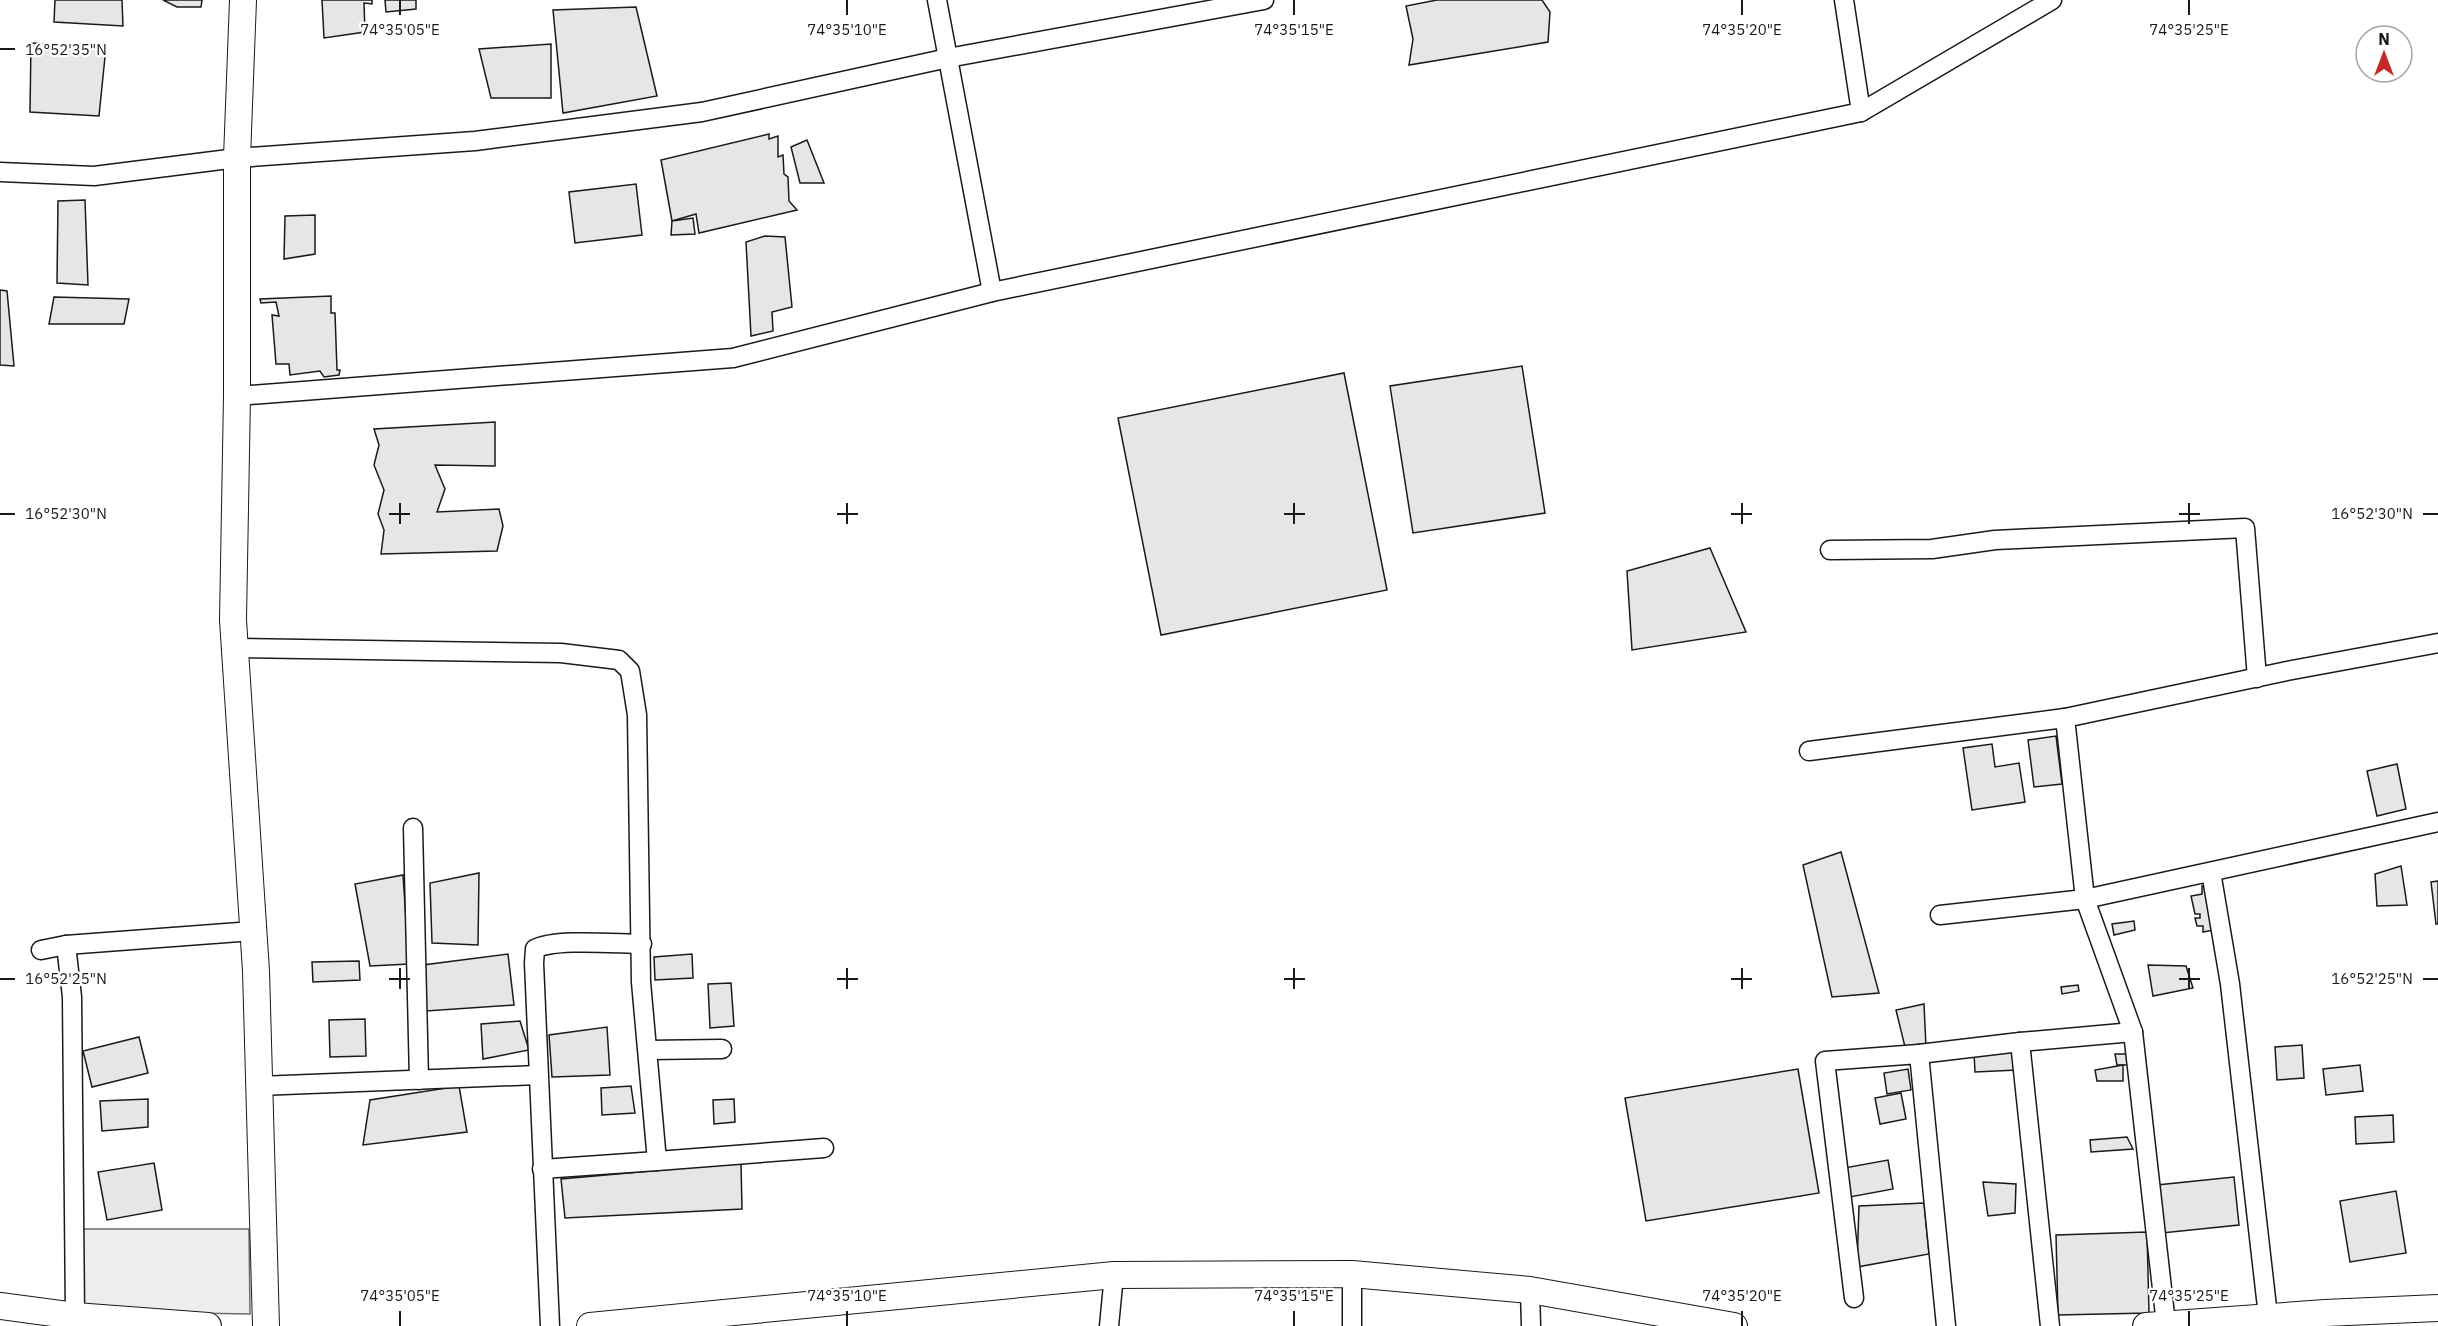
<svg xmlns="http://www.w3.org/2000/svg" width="2438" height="1326" font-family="'IBM Plex Sans',sans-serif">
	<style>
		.built { fill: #ededed; stroke: #6a6a6a; stroke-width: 1.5 }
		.building { fill: #e6e6e6; stroke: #1a1a1a; stroke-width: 1.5 }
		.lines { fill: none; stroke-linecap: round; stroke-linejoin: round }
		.street-casing { stroke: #1a1a1a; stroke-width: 21 }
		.secondary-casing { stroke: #1a1a1a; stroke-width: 28 }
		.street { stroke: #fff; stroke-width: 18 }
		.secondary { stroke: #fff; stroke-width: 26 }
		.ticks { fill: none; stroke: #1a1a1a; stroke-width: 2 }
		.ticks-label { font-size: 15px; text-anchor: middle; fill: #1a1a1a; stroke: #fff; stroke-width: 4.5; stroke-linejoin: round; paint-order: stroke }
	</style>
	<rect width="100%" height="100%" fill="#fff"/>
	<polygon class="built" points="68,1229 249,1229 250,1314 69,1311"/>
	<g class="building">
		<polygon points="55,0 122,0 123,26 54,22"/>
		<polygon points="163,0 202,0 201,7 177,7"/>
		<polygon points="322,0 372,0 372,4 364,3 365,32 324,38"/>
		<polygon points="385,0 416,0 416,9 386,12"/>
		<polygon points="1437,0 1542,0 1550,12 1548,42 1409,65 1413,39 1406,6"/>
		<polygon points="636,7 657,96 563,113 553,10"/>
		<polygon points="31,43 106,47 99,116 30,112"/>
		<polygon points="551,44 551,98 491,98 479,49"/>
		<polygon points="769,134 769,139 778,136 778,157 783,155 784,174 788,177 789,201 797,210 699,233 696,214 672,221 661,160"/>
		<polygon points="807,140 824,183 800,183 791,147"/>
		<polygon points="636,184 642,235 575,243 569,192"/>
		<polygon points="85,200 88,285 57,283 58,201"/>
		<polygon points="315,215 315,254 284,259 285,216"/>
		<polygon points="693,218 695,234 671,235 672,221"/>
		<polygon points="765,236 785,237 792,307 772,312 773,331 751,336 746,242"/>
		<polygon points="0,290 7,291 14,366 0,365"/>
		<polygon points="331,296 331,313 335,313 337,370 340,370 339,375 324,377 320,371 290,375 289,364 276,364 272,315 279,316 276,302 261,303 260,299"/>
		<polygon points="54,297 129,299 124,324 49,324"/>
		<polygon points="1522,366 1545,513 1413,533 1390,386"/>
		<polygon points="1344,373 1387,590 1161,635 1118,418"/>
		<polygon points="495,422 495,466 435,465 445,489 437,512 499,509 503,526 497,551 381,554 384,530 378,514 384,490 374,465 379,445 374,429"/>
		<polygon points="1710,548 1746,632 1632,650 1627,571"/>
		<polygon points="2056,736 2062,784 2034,787 2028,740"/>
		<polygon points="1992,744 1995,767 2019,763 2025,802 1972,810 1963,748"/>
		<polygon points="2397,764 2406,809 2377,816 2367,771"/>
		<polygon points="1841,852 1879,993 1832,997 1803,865"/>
		<polygon points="2401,866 2407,905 2377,906 2375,874"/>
		<polygon points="479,873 478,945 432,943 430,883"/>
		<polygon points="403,875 409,964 370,966 355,884"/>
		<polygon points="2438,881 2438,924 2436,924 2431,882"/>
		<polygon points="2202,886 2210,886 2214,930 2203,932 2203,926 2197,926 2195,918 2200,918 2200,914 2195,914 2191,896 2202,894"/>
		<polygon points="2134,921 2135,930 2114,935 2112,924"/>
		<polygon points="508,954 514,1005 426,1011 423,965"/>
		<polygon points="692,954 693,978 655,980 654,957"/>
		<polygon points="359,961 360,980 313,982 312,962"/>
		<polygon points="2148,965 2186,966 2193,988 2153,996"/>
		<polygon points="731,983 734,1026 710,1028 708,984"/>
		<polygon points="2078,985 2079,991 2062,994 2061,987"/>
		<polygon points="1924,1004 1926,1047 1905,1047 1896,1010"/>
		<polygon points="365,1019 366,1056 330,1057 329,1020"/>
		<polygon points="520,1021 529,1050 483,1059 481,1024"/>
		<polygon points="607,1027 610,1075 552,1077 549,1035"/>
		<polygon points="139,1037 148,1073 92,1087 83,1051"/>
		<polygon points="2302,1045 2304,1078 2277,1080 2275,1047"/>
		<polygon points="2016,1050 2017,1070 1975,1072 1974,1053"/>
		<polygon points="2115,1054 2129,1054 2129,1065 2117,1065"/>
		<polygon points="2123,1065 2123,1081 2097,1081 2095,1070"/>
		<polygon points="2360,1065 2363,1091 2326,1095 2323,1069"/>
		<polygon points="1798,1069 1819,1193 1646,1221 1625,1098"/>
		<polygon points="1908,1069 1911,1090 1887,1094 1884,1073"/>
		<polygon points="459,1086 467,1132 363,1145 370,1100"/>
		<polygon points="631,1086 635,1113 602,1115 601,1088"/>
		<polygon points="1901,1093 1906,1119 1880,1124 1875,1098"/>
		<polygon points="148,1099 148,1127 102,1131 100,1101"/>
		<polygon points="734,1099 735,1122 714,1124 713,1100"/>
		<polygon points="2393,1115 2394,1142 2356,1144 2355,1117"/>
		<polygon points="2127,1137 2133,1149 2091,1152 2090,1140"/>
		<polygon points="1888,1160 1893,1189 1850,1197 1844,1168"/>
		<polygon points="154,1163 162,1210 107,1220 98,1172"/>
		<polygon points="741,1163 742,1209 565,1218 561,1179"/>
		<polygon points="2234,1177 2239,1225 2162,1233 2157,1185"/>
		<polygon points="1983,1182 2016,1184 2015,1213 1988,1216"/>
		<polygon points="2396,1191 2406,1253 2350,1262 2340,1201"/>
		<polygon points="1924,1203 1929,1254 1857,1267 1859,1206"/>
		<polygon points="2147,1232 2149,1313 2058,1315 2056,1235"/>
	</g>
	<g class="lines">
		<defs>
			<g id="street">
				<polyline points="937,0 992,292"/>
				<polyline points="1844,0 1861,112"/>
				<polyline points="0,172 94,176 237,158 475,141 702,112 948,58 1264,0"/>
				<polyline points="237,396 733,358 992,292 1861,112 2052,0"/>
				<polyline points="1830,550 1932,549 1995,540 2245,528 2257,678"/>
				<polyline points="2438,643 2287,671 2065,718 2085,899 2438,822"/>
				<polyline points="235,648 561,653 619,660 630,671 637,715 641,982 657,1161 542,1169"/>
				<polyline points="1809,751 2065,718"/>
				<polyline points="413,828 419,1080"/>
				<polyline points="2211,872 2230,984 2268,1316"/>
				<polyline points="1940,915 2085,899 2133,1032 2166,1324"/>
				<polyline points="66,945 72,997 75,1316"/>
				<polyline points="41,950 66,945 253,931"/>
				<polyline points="2020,1042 2050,1326"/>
				<polyline points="649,1050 722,1049"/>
				<polyline points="1919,1054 2020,1042 2133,1032"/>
				<polyline points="259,1086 538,1075"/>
				<polyline points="657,1161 824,1148"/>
				<polyline points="1352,1274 1352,1326"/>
				<polyline points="1530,1290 1531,1326"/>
				<polyline points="1854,1298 1825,1061 1919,1054 1946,1326"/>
				<path d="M550 1326 534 963 535 949C555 938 617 944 642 944"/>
				<polyline points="1109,1326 1114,1275"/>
			</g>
			<g id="secondary">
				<polyline points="243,0 237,158 237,396 233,620 256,971 266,1326"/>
				<polyline points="0,1306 75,1316 208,1326"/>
				<polyline points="590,1326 1114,1275 1352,1274 1530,1290 1734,1326"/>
				<polyline points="2146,1326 2325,1313 2438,1308"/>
			</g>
		</defs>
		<use href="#street" class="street-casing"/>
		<use href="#secondary" class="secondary-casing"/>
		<use href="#street" class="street"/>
		<use href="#secondary" class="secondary"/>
	</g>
	<path class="ticks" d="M400 0V15M847 0V15M1294 0V15M1742 0V15M2189 0V15M0 49H15M400 503V524M847 503V524M1294 503V524M1742 503V524M2189 503V524M0 514H15M389 514H410M837 514H858M1284 514H1305M1731 514H1752M2179 514H2200M2423 514H2438M400 968V989M847 968V989M1294 968V989M1742 968V989M2189 968V989M0 979H15M389 979H410M837 979H858M1284 979H1305M1731 979H1752M2179 979H2200M2423 979H2438M400 1311V1326M847 1311V1326M1294 1311V1326M1742 1311V1326M2189 1311V1326"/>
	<g class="ticks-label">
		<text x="400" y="35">74°35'05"E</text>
		<text x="847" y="35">74°35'10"E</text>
		<text x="1294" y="35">74°35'15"E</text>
		<text x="1742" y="35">74°35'20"E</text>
		<text x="2189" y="35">74°35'25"E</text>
		<text x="66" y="55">16°52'35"N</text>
		<text x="66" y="519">16°52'30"N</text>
		<text x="2372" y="519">16°52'30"N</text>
		<text x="66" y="984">16°52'25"N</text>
		<text x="2372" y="984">16°52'25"N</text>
		<text x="400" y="1301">74°35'05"E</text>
		<text x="847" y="1301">74°35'10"E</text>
		<text x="1294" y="1301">74°35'15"E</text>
		<text x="1742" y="1301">74°35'20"E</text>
		<text x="2189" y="1301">74°35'25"E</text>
	</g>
	<g transform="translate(2384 54)"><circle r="28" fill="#ffffff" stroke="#a3a3a3" stroke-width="1.5"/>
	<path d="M0-4.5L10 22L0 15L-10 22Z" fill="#c62828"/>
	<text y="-9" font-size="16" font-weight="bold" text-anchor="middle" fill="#1a1a1a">N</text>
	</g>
</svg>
